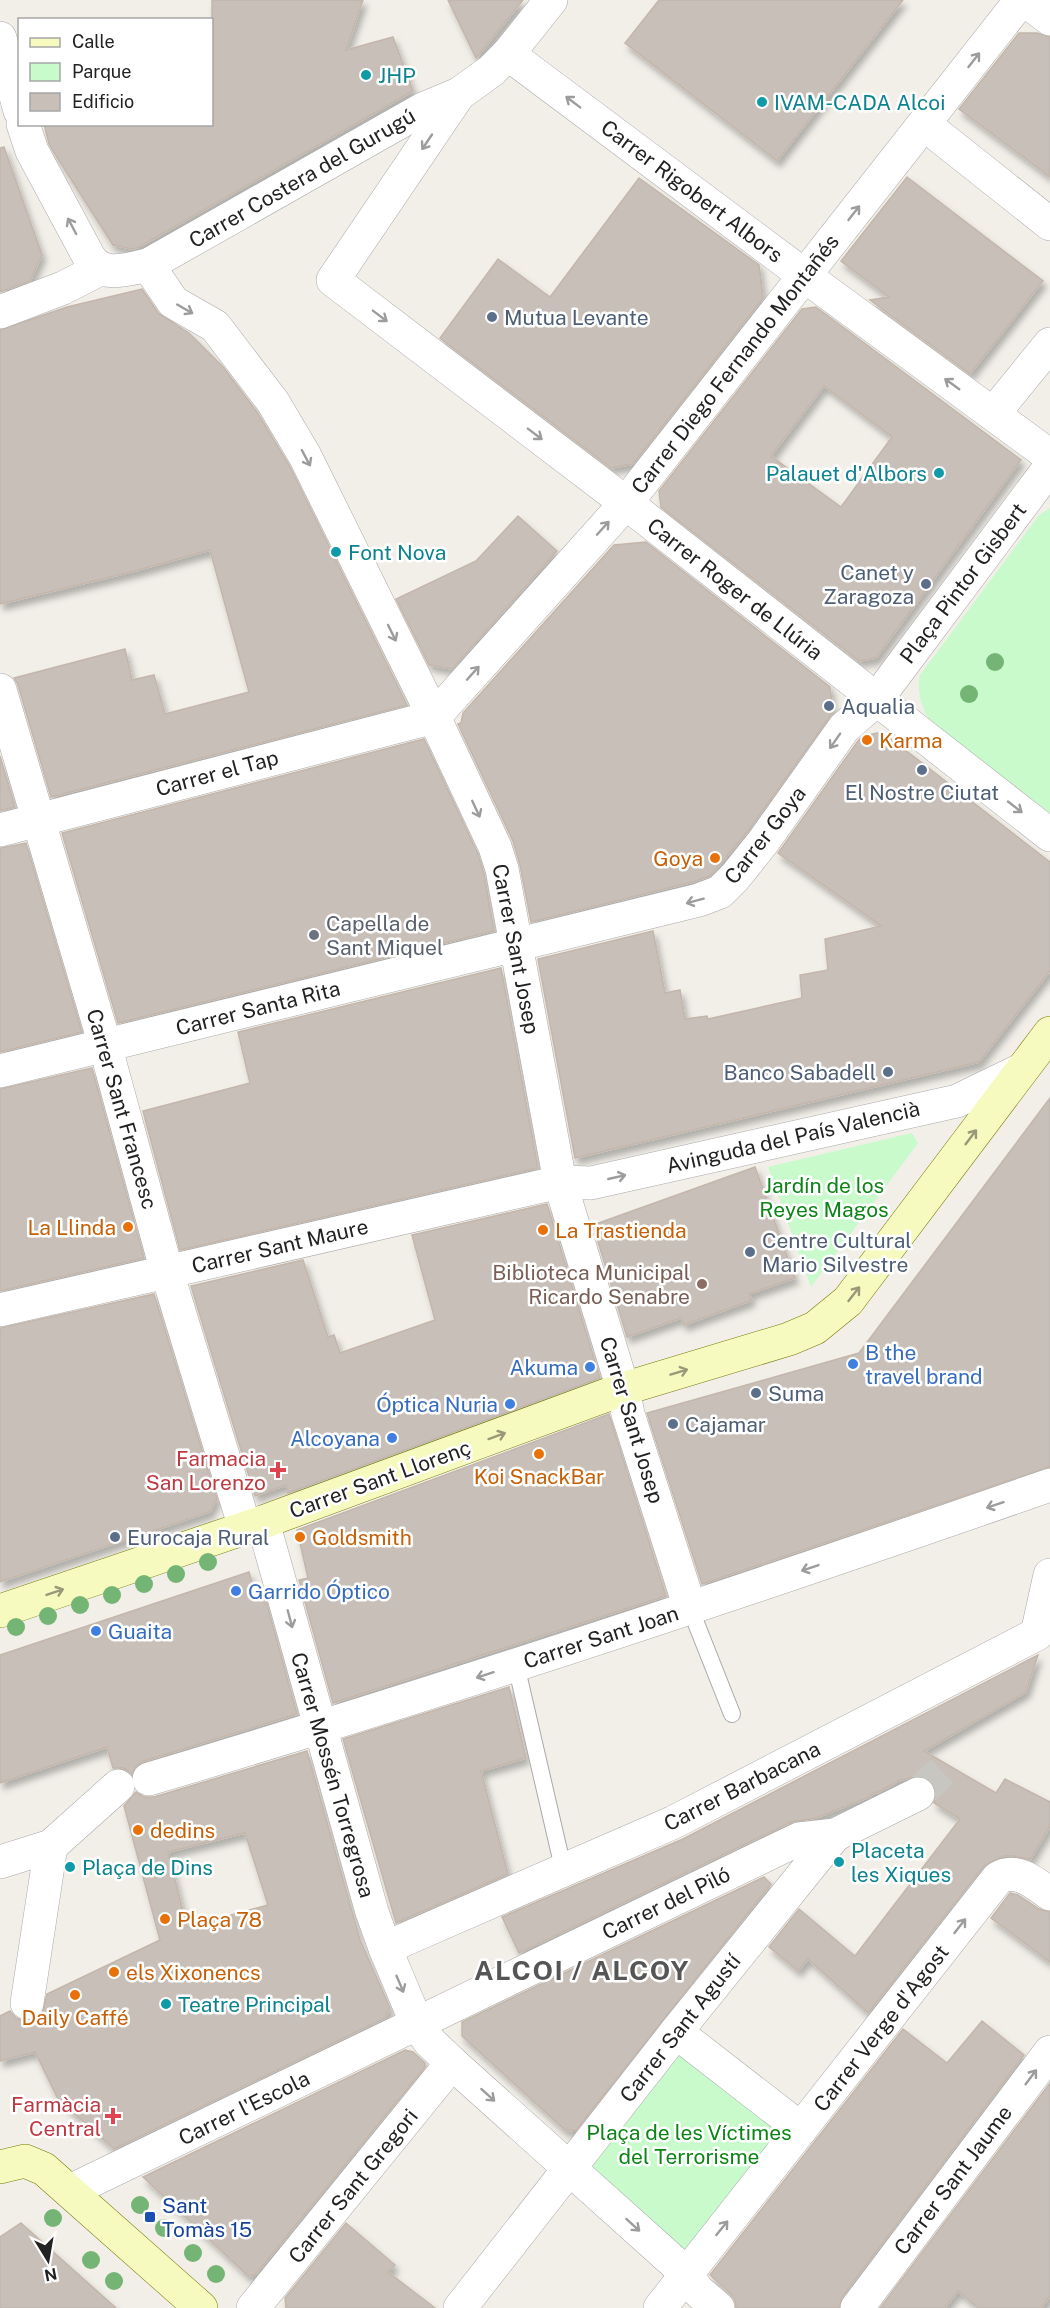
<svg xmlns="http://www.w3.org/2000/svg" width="1050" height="2308" font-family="'Public Sans',sans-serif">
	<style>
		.park { fill: #c8facc }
		.building { fill: #c7bfb8; stroke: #c4b6ab; stroke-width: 1.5; fill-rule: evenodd; filter: url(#shadow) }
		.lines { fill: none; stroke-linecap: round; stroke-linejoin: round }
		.street-tunnel { stroke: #c8c6c1; stroke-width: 33; stroke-dasharray: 33 16; stroke-linecap: butt }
		.lane-casing { stroke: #a9a9a9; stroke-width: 18 }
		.street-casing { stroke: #a9a9a9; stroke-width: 34 }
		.secondary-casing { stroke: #707d05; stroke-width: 34 }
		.lane { stroke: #fff; stroke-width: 16 }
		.street { stroke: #fff; stroke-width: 33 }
		.secondary { stroke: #f7fabf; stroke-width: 33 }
		.tree { fill: #74b475 }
		.oneway { stroke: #9c9c9c }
		.oneway2 { stroke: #979978 }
		.culture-dot { fill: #0f9aa8; stroke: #fff; stroke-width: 2 }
		.service-dot { fill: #5c6f8a; stroke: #fff; stroke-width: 2 }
		.food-dot { fill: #e8710a; stroke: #fff; stroke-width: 2 }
		.worship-dot { fill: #6b7280; stroke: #fff; stroke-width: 2 }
		.education-dot { fill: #8d6e63; stroke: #fff; stroke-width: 2 }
		.shop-dot { fill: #3f7fe0; stroke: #fff; stroke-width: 2 }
		.health-dot { fill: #e0444e; stroke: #fff; stroke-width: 2 }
		.transit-dot { fill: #1a4fb4; stroke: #fff; stroke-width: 2 }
		.labels { text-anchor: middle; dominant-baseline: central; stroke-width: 5; stroke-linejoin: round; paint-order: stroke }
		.culture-label { font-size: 21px; fill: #0d838f; stroke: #fff; text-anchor: start }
		.street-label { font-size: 21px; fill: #222; stroke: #fff }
		.service-label { font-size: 21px; fill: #4e5e75; stroke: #fff; text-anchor: start }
		.food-label { font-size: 21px; fill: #c56008; stroke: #fff; text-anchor: start }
		.worship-label { font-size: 21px; fill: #5b616d; stroke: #fff; text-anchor: start }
		.park-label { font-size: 21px; fill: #0c8416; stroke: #fff }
		.education-label { font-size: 21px; fill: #785e54; stroke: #fff; text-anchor: end }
		.shop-label { font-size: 21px; fill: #366cbe; stroke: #fff; text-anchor: start }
		.health-label { font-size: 21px; fill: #be3a42; stroke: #fff; text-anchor: end }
		.transit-label { font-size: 21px; fill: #164399; stroke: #fff; text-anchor: start }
		.district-label { font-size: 27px; font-weight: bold; letter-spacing: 1.5px; fill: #555; stroke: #fff }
	</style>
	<defs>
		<filter id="shadow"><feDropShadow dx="3.5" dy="6" stdDeviation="3" flood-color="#0004"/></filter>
	</defs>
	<rect width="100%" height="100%" fill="#f2efe9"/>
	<g class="park">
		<path d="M1050 508V813L930 721C922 709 916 689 920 675L1039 515Z"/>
		<polygon points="912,1133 918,1143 811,1287 768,1167"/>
		<polygon points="676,2032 801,2129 686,2273 570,2168"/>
	</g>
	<g class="building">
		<polygon points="212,0 363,0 346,50 393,37 413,91 137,248 132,249 113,245 58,159 49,144 44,124 212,124"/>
		<polygon points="448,0 523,0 476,58"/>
		<polygon points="659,0 903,0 777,161 625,43"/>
		<polygon points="1019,33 1037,33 1050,37 1050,177 959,109"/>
		<polygon points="4,147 42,255 30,281 0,292 0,148"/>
		<polygon points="907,177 1043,281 970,374 870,300 889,297 841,261"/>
		<polygon points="639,178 759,265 763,298 633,464 611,468 440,338 498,259 550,297"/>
		<polygon points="142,289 158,313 189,333 223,367 257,412 289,465 407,705 51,797 18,685 14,678 125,649 132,680 154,675 165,714 249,692 210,550 135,571 0,604 0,330 67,307"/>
		<path d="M816 307 1021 460 876 658 859 661 661 507 659 491 802 309ZM824 386 892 437 841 507 771 456Z"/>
		<polygon points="518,516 557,551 452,669 429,665 396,599 476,561"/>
		<polygon points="646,542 830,687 833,712 748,831 710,876 693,882 531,922 520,865 513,841 458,724 461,723 463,713 614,545"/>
		<polygon points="882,732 1050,862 1050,971 979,1062 575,1158 538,959 653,931 665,993 680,990 685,1019 707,1016 708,1019 802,998 800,975 828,970 825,939 881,926 778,853 858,741 863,736"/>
		<polygon points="424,739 478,854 484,874 494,931 118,1023 62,833"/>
		<polygon points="0,756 15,807 0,811"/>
		<polygon points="26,843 82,1032 0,1052 0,848"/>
		<polygon points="501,968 538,1168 180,1250 143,1111 250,1083 238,1032"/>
		<polygon points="92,1068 144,1258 0,1291 0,1089"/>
		<polygon points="1050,1098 1050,1467 702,1584 647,1413 859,1353"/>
		<polygon points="755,1167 795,1278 749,1294 752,1300 684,1325 681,1318 627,1337 593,1225"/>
		<polygon points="547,1204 600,1378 288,1493 286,1485 255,1496 191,1286 303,1260 328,1337 334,1335 340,1353 435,1320 412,1235"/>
		<polygon points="154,1294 217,1499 210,1512 0,1582 0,1328"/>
		<polygon points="609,1414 666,1596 333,1703 299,1580 308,1578 297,1530"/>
		<polygon points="249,1572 255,1593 263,1590 297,1714 144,1761 136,1766 132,1773 123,1768 113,1768 107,1747 0,1783 0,1655"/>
		<polygon points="1038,1655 1026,1692 924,1751 996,1793 1005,1779 1050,1802 1050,1826 1030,1860 1014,1856 1003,1856 984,1866 868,2013 808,1959 798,1971 769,1947 799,1909 855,1956 960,1819 934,1803 937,1795 934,1785 928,1778 920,1775 898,1781 877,1793 876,1792 869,1797 816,1818 791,1822 519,1953 502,1917 683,1839"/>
		<polygon points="509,1687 526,1758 481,1771 508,1874 396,1923 343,1739"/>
		<path d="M307 1751 360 1940 390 2008 385 2018 114 2149 58 2099 35 2052 0 2061V2016L10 2011 16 2018 24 2021 34 2020 42 2014 47 1994 160 1940 124 1806 136 1792 144 1797H154ZM245 1833 268 1905 187 1927 168 1852Z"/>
		<polygon points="764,1877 771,1884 576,2130 566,2131 462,2036 462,2022"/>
		<polygon points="1010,1893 1018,1895 1039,1909 1050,1912 1050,1962 991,1918"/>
		<polygon points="982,2021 1024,2055 842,2297 839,2308 736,2308 735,2301 731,2294 710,2275 903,2029 947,2063"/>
		<polygon points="405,2050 413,2052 425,2063 425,2067 255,2275 248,2276 143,2177"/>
		<polygon points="1050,2083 1050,2296 1041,2308 978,2308 958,2291 945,2308 880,2308"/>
		<polygon points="21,2223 116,2308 0,2308 0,2237"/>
		<polygon points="346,2223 395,2265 388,2272 435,2308 286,2308 285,2298"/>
	</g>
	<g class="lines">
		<polyline class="street-tunnel" points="918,1794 949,1765"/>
		<defs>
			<g id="lane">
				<polyline points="690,1608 732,1714"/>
				<polyline points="516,1665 560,1855"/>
			</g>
			<g id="street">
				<polyline points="551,0 508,54 491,71 459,94 333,280 626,503 1050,835"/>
				<polyline points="1025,0 1050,19"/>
				<polyline points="0,38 20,111"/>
				<polyline points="508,54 805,276 1050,456"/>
				<path d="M23 124 32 151 89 257C102 279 127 269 148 265L423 109 459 94"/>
				<polyline points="924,124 1050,224"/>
				<polyline points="148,265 173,302 215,326 273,402 305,456 434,717 495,847 502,869 560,1182 623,1389 628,1414 690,1608"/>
				<polyline points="0,312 63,288 100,269"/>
				<polyline points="993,414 1050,344"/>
				<polyline points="0,690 105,1045 167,1272 245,1528"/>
				<polyline points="0,830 434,717 626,503 1021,0"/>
				<polyline points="0,1071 699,900 720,892 735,877 763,842 844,728 876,700 1050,467"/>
				<polyline points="0,1310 560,1182 591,1183 957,1101 1021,1070"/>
				<polyline points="263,1522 372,1912 385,1948 417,2024 429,2041 452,2063 686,2273 697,2290 718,2308"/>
				<path d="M149 1779C452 1689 752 1589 1050 1485"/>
				<polyline points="0,1862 51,1846 118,1786"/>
				<polyline points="385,1948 674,1822 1037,1634 1050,1575"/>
				<polyline points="27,2003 51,1846"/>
				<polyline points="676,2032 801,2129"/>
				<polyline points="70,2191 799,1839 835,1835 918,1794"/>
				<polyline points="253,2308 452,2063"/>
				<polyline points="460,2308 676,2032 835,1835"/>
				<path d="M660 2308 998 1878C1016 1867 1035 1883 1050 1894"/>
				<polyline points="857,2308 1050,2052"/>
			</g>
			<g id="secondary">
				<polyline points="0,1611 263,1522 623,1389 789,1339 815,1328 848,1301 1050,1033"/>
				<polyline points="0,2167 25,2161 44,2169 201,2308"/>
			</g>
		</defs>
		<use href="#lane" class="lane-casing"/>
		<use href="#street" class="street-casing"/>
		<use href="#secondary" class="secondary-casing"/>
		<use href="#lane" class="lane"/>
		<use href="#street" class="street"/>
		<use href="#secondary" class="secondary"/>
	</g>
	<g class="tree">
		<circle cx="995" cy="662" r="9"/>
		<circle cx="969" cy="694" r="9"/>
		<circle cx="208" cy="1562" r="9"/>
		<circle cx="176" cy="1574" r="9"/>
		<circle cx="144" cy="1584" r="9"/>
		<circle cx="112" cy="1595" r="9"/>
		<circle cx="80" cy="1605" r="9"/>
		<circle cx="48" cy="1616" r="9"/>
		<circle cx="16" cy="1627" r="9"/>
		<circle cx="140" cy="2205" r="9"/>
		<circle cx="53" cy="2218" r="9"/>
		<circle cx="164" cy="2228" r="9"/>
		<circle cx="193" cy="2253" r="9"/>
		<circle cx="91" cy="2260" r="9"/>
		<circle cx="216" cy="2274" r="9"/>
		<circle cx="114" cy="2281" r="9"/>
	</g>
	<defs><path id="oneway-shaft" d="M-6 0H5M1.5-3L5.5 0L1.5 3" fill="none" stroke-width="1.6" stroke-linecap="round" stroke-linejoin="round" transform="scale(1.5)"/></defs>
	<g class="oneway">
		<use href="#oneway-shaft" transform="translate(974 60) rotate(-52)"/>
		<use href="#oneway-shaft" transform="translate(573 102) rotate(-143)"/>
		<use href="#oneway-shaft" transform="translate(427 142) rotate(124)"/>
		<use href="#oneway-shaft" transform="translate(854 213) rotate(-52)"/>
		<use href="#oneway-shaft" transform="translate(72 226) rotate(-118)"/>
		<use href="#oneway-shaft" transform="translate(185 309) rotate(30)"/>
		<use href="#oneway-shaft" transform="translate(380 316) rotate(37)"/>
		<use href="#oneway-shaft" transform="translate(952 384) rotate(-144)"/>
		<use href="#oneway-shaft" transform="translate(535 434) rotate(37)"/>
		<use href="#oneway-shaft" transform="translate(306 458) rotate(62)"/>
		<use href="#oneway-shaft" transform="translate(603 528) rotate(-48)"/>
		<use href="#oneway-shaft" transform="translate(392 633) rotate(64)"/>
		<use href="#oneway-shaft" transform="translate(473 673) rotate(-48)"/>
		<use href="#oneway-shaft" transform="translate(835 741) rotate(125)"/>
		<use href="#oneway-shaft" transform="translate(1015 807) rotate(38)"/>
		<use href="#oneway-shaft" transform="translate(476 809) rotate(65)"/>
		<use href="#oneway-shaft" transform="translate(695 901) rotate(165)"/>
		<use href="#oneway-shaft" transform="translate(617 1177) rotate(-13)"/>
		<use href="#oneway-shaft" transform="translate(995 1505) rotate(161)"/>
		<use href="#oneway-shaft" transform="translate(810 1568) rotate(161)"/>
		<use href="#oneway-shaft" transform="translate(290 1619) rotate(75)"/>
		<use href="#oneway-shaft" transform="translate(485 1675) rotate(162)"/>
		<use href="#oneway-shaft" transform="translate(960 1926) rotate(-52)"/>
		<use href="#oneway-shaft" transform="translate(400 1984) rotate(67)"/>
		<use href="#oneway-shaft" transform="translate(1031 2077) rotate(-53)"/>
		<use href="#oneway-shaft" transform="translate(488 2095) rotate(42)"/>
		<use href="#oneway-shaft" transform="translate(633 2225) rotate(42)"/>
		<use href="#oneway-shaft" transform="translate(722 2228) rotate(-51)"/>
	</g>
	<g class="oneway2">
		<use href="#oneway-shaft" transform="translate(971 1137) rotate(-53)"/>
		<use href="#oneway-shaft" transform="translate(854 1294) rotate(-52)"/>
		<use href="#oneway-shaft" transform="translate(679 1372) rotate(-17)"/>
		<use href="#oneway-shaft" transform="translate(497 1436) rotate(-20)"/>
		<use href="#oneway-shaft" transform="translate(55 1592) rotate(-19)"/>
	</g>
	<g class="culture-dot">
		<circle cx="366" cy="75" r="6"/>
		<circle cx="762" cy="102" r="6"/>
		<circle cx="939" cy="473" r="6"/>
		<circle cx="336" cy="552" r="6"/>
		<circle cx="839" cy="1862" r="6"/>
		<circle cx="70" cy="1867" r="6"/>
		<circle cx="166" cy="2004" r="6"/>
	</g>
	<g class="service-dot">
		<circle cx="492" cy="317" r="6"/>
		<circle cx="926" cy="584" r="6"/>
		<circle cx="829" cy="706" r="6"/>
		<circle cx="922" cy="770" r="6"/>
		<circle cx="888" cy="1072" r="6"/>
		<circle cx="750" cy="1252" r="6"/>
		<circle cx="756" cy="1393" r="6"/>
		<circle cx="673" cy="1424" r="6"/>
		<circle cx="115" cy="1537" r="6"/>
	</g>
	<g class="food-dot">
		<circle cx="867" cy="740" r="6"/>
		<circle cx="715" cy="858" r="6"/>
		<circle cx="128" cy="1227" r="6"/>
		<circle cx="543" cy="1230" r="6"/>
		<circle cx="539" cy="1454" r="6"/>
		<circle cx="300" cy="1537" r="6"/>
		<circle cx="138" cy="1830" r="6"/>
		<circle cx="165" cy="1919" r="6"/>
		<circle cx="114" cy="1972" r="6"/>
		<circle cx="75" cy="1995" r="6"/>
	</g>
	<circle class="worship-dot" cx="314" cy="935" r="6"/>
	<circle class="education-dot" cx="702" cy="1284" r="6"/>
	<g class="shop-dot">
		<circle cx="853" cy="1364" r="6"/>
		<circle cx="590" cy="1367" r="6"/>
		<circle cx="510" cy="1404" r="6"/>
		<circle cx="392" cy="1438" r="6"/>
		<circle cx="236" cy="1591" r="6"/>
		<circle cx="96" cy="1631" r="6"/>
	</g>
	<g class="health-dot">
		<path d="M275 1461h6v6h6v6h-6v6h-6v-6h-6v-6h6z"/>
		<path d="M110 2107h6v6h6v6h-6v6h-6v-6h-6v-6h6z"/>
	</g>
	<rect class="transit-dot" x="144" y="2211" width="12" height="12" rx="3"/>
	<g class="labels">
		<g class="culture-label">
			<text x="378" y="75">JHP</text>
			<text x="774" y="102">IVAM-CADA Alcoi</text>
			<text x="927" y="473" text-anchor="end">Palauet d'Albors</text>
			<text x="348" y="552">Font Nova</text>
			<text x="851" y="1850">Placeta<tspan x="851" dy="24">les Xiques</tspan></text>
			<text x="82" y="1867">Plaça de Dins</text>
			<text x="178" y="2004">Teatre Principal</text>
		</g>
		<g class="street-label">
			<text transform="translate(302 178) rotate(-30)">Carrer Costera del Gurugú</text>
			<text transform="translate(692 191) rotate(37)">Carrer Rigobert Albors</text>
			<text transform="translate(735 364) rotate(-52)">Carrer Diego Fernando Montañés</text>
			<text transform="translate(963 583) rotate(-53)">Plaça Pintor Gisbert</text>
			<text transform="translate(735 589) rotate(38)">Carrer Roger de Llúria</text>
			<text transform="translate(217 773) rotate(-15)">Carrer el Tap</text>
			<text transform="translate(765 835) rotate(-52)">Carrer Goya</text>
			<text transform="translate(516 949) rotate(79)">Carrer Sant Josep</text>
			<text transform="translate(258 1008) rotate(-14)">Carrer Santa Rita</text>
			<text transform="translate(122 1109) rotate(74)">Carrer Sant Francesc</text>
			<text transform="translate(793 1137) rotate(-13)">Avinguda del País Valencià</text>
			<text transform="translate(280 1246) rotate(-13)">Carrer Sant Maure</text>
			<text transform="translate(632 1420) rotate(73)">Carrer Sant Josep</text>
			<text transform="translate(380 1479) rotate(-20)">Carrer Sant Llorenç</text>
			<text transform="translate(601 1637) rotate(-18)">Carrer Sant Joan</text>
			<text transform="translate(333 1775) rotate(74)">Carrer Mossén Torregrosa</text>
			<text transform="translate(742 1786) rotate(-27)">Carrer Barbacana</text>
			<text transform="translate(666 1903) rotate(-26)">Carrer del Piló</text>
			<text transform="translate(680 2028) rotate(-52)">Carrer Sant Agustí</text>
			<text transform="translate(881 2028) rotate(-52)">Carrer Verge d'Agost</text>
			<text transform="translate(244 2108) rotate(-26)">Carrer l'Escola</text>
			<text transform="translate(953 2180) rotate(-53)">Carrer Sant Jaume</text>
			<text transform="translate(353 2186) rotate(-51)">Carrer Sant Gregori</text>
		</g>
		<g class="service-label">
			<text x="504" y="317">Mutua Levante</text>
			<text x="914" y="572" text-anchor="end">Canet y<tspan x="914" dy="24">Zaragoza</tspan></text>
			<text x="841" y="706">Aqualia</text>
			<text x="922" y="792" text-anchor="middle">El Nostre Ciutat</text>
			<text x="876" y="1072" text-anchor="end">Banco Sabadell</text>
			<text x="762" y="1240">Centre Cultural<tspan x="762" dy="24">Mario Silvestre</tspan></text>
			<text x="768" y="1393">Suma</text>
			<text x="685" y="1424">Cajamar</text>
			<text x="127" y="1537">Eurocaja Rural</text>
		</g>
		<g class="food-label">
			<text x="879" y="740">Karma</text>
			<text x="703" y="858" text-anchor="end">Goya</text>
			<text x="116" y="1227" text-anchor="end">La Llinda</text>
			<text x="555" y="1230">La Trastienda</text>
			<text x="539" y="1476" text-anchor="middle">Koi SnackBar</text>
			<text x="312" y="1537">Goldsmith</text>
			<text x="150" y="1830">dedins</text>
			<text x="177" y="1919">Plaça 78</text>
			<text x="126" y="1972">els Xixonencs</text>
			<text x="75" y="2017" text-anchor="middle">Daily Caffé</text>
		</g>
		<g class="worship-label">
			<text x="326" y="923">Capella de<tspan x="326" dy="24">Sant Miquel</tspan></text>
		</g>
		<g class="park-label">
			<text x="824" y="1185">Jardín de los<tspan x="824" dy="24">Reyes Magos</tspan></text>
			<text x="689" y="2132">Plaça de les Víctimes<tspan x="689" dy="24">del Terrorisme</tspan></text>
		</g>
		<g class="education-label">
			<text x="690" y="1272">Biblioteca Municipal<tspan x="690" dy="24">Ricardo Senabre</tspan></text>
		</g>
		<g class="shop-label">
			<text x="865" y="1352">B the<tspan x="865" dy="24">travel brand</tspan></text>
			<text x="578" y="1367" text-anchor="end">Akuma</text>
			<text x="498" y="1404" text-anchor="end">Óptica Nuria</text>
			<text x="380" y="1438" text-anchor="end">Alcoyana</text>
			<text x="248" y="1591">Garrido Óptico</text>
			<text x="108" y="1631">Guaita</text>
		</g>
		<g class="health-label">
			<text x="266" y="1458">Farmacia<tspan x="266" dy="24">San Lorenzo</tspan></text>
			<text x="101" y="2104">Farmàcia<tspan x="101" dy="24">Central</tspan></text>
		</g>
		<g class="transit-label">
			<text x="162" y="2205">Sant<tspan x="162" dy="24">Tomàs 15</tspan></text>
		</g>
		<g class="district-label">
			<text x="582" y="1970">ALCOI / ALCOY</text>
		</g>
	</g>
	<rect x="18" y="18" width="195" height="108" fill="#ffffff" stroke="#a7a7a7" stroke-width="1.5"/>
	<rect x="30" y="38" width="30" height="9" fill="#f7fabf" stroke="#a7a7a7" stroke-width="1.5"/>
	<text x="72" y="48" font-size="18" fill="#222222">Calle</text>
	<rect x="30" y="63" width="30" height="18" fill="#c8facc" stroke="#a7a7a7" stroke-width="1.5"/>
	<text x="72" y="78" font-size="18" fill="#222222">Parque</text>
	<rect x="30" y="93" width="30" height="18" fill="#c7bfb8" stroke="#a7a7a7" stroke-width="1.5"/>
	<text x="72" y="108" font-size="18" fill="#222222">Edificio</text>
	<g transform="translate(48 2260) rotate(169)" stroke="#ffffff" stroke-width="4.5" paint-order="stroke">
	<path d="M0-4.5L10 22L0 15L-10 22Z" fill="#222222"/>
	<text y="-9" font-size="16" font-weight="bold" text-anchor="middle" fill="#222222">N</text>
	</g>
</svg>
